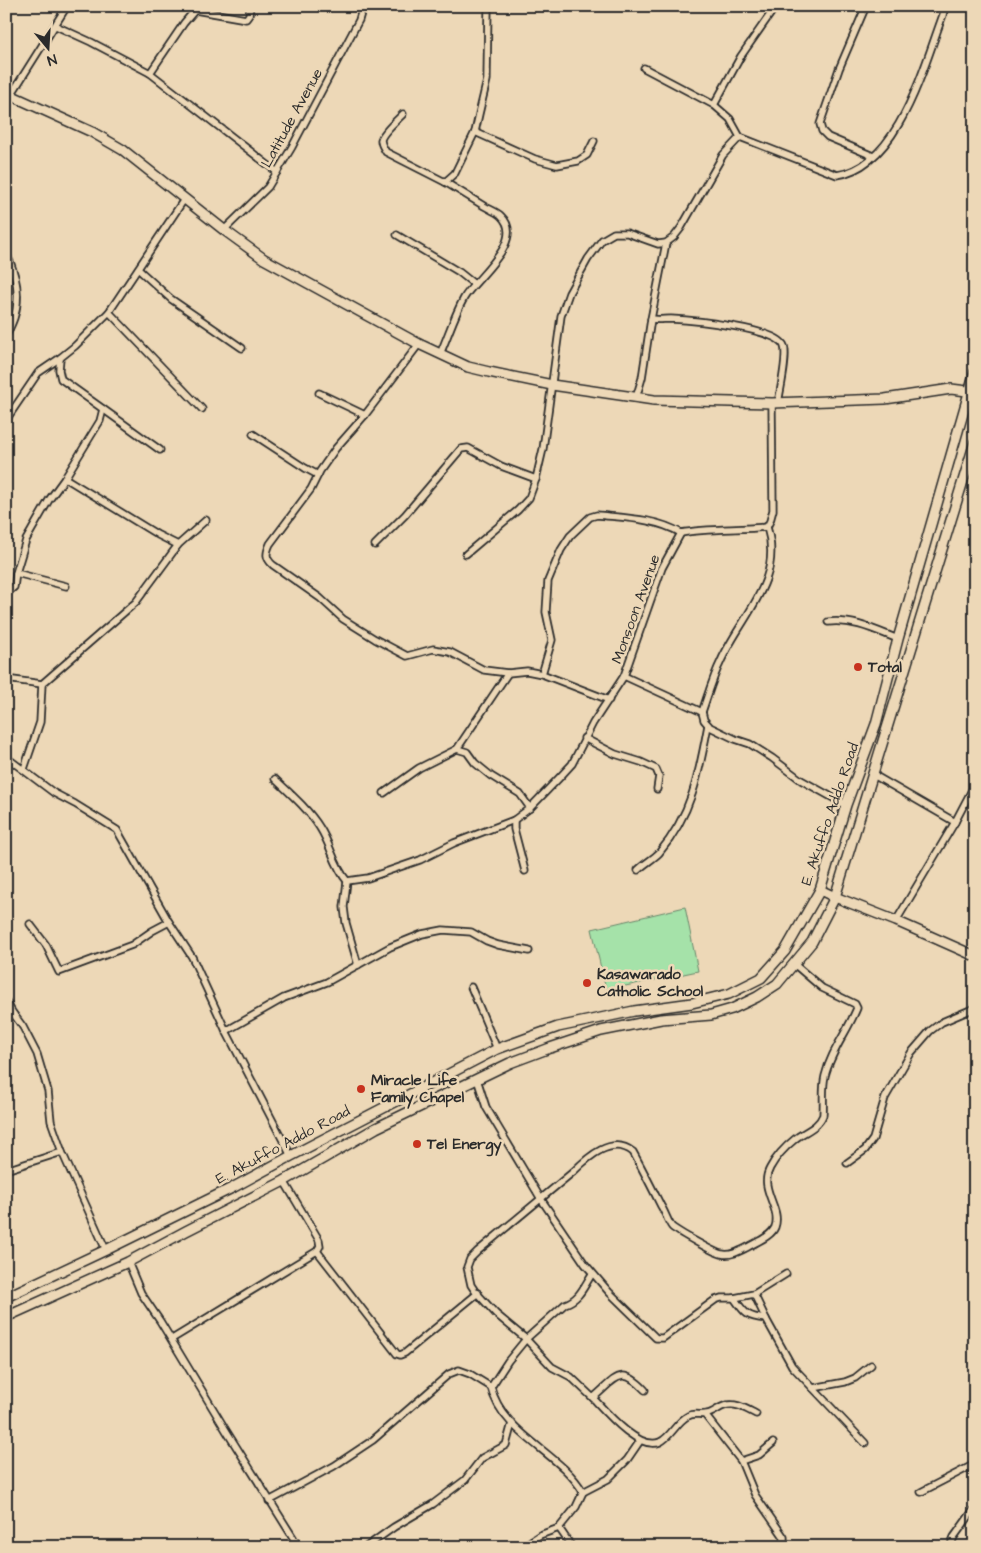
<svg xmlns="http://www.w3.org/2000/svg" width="981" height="1553" font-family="'Architects Daughter',sans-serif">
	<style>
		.green { fill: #a5e2a9; stroke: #68866a }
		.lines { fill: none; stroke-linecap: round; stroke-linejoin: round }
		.street-casing { stroke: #2b2b2b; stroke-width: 9 }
		.secondary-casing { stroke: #2b2b2b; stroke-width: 12 }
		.street { stroke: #edd8b7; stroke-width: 5.5 }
		.secondary { stroke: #edd8b7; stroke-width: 9 }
		.poi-dot { fill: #c8321e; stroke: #edd8b7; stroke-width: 2 }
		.labels { text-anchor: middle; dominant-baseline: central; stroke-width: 5; stroke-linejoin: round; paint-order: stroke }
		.street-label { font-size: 15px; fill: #2b2b2b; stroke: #edd8b7 }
		.poi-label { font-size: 15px; font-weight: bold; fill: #2b2b2b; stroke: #edd8b7; text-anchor: start }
	</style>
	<rect width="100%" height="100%" fill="#edd8b7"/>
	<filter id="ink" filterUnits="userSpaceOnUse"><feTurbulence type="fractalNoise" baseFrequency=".02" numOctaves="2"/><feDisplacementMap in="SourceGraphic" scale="10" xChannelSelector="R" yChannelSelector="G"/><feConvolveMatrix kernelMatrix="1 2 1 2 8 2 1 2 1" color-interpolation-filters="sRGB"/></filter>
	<g filter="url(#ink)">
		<polygon class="green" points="685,907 698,971 606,990 592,929"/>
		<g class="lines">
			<defs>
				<g id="street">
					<polyline points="866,6 839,69 820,124 822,131 828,137 873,156"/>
					<polyline points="56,26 91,42 150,73 277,172"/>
					<path d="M644 68 714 105 730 119 740 137 837 175C899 166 924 65 943 15L945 6"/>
					<polyline points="150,73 184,23 195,10 246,19 249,15 250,6"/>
					<polyline points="11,95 67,6"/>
					<polyline points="714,105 741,56 776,6"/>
					<path d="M403 114C398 119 382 133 381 140 381 145 384 148 386 152L445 182"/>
					<polyline points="475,132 535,159 557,165 578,161 587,155 594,141"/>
					<polyline points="224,230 268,187 292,147 359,20 363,6"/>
					<polyline points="397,235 459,272 474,284"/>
					<path d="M6 253C16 273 21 296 14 318 12 324 9 330 6 336"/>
					<polyline points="138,269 171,299 242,348"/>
					<polyline points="109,312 202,409"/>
					<polyline points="651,319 666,243"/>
					<path d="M419 344 365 415 336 448 320 471 311 489 270 544C266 553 265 558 273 565L320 598 343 619 375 639 407 656 433 649 450 652 484 670 508 673 527 671 542 674 609 700"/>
					<path d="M440 354C448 336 454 316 464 298 475 278 527 241 501 216 497 212 489 209 484 206 471 198 458 190 445 182L455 173 475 132 479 114 487 80 488 6"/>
					<polyline points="319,393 365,415"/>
					<path d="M636 398 642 378 651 319C658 320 664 319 671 319 690 320 778 328 784 346 788 356 780 391 778 403"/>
					<polyline points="103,409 160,450"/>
					<polyline points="6,420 38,373 60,358 75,346 109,312 185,198"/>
					<polyline points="253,434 305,468 318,475"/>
					<polyline points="65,478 158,535 178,545"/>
					<path d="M681 533C709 528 738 530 767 527"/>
					<polyline points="375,545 405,515 461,449 468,448 501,466 536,479"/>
					<polyline points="466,554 518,510 529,498 536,479 543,449 561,316 569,293 588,259 602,240 614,233 627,233 658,244 666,243 674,237 681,228 723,155 740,137"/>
					<polyline points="16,573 66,586"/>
					<polyline points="6,594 14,587 16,573 26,540 49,500 65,478 100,421 103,409 61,379 59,370 60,358"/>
					<path d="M828 622C853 619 875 630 898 639"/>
					<path d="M542 674 552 640 546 612 548 581 561 550 570 536 590 517 597 515C625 518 655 518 681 533"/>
					<polyline points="624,676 702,712"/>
					<polyline points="6,679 42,684 40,722 24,769"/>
					<polyline points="42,684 136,602 178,545 206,520"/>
					<path d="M702 712C708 695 713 677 721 661 741 616 784 581 767 527L770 521 773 510 772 403"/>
					<polyline points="702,712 704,720 710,727 735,739 750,744 772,758 801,780 846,805"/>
					<polyline points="584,738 615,754 641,762 656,769 659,776 657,789"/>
					<polyline points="457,749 467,752 475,763 491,776 520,794 530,808"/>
					<polyline points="6,757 54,793 75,804 117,830 169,922 192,957 226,1031 291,1156"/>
					<polyline points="872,774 955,822"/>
					<path d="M275 779C291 794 309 810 320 828 331 845 334 866 347 881L368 878 420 860 454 843 514 820 530 808 559 778 572 764 593 723 624 676 662 568 681 533"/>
					<polyline points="384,793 419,768 457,749 508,673"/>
					<polyline points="514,820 514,829 525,871"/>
					<path d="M638 870C644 864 653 859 659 853 692 814 699 774 708 725"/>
					<polyline points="347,881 344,907 346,923 358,965"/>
					<polyline points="896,921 955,822 975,784"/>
					<polyline points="30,924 46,945 59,972 132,945 152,931 169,922"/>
					<polyline points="471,987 497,1049"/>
					<polyline points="6,1001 12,1012 23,1027 37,1054 48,1091 51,1121 62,1152 106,1250"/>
					<polyline points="226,1031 284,998 327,982 390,947 422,934 443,930 471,932 487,941 498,945 529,951"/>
					<path d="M477 1079 486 1107 541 1199 585 1264 609 1292 656 1338H663L715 1300 721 1298H734C745 1314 747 1317 766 1319L792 1366 865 1443"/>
					<polyline points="847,1163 865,1150 873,1139 885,1098 911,1053 930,1031 942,1022 975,1008"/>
					<polyline points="6,1170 62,1152"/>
					<polyline points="317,1251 397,1354 400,1355 405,1353 478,1293"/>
					<polyline points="128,1262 141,1293 160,1321 227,1432 299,1547"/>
					<polyline points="754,1294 766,1319"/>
					<polyline points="734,1298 754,1294 786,1274"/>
					<polyline points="172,1339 317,1251 320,1246 319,1240 284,1181"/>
					<polyline points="813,1388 845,1382 855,1378 871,1365"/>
					<path d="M645 1390C620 1364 616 1379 593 1398L571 1377 552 1367 526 1339 496 1314 475 1291 471 1285 467 1267 470 1259 478 1251 573 1172C588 1157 612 1135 633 1152 643 1170 652 1188 661 1206 665 1212 668 1222 672 1227 677 1231 716 1254 722 1254 731 1256 740 1251 748 1247 756 1242 771 1237 775 1227 782 1208 758 1189 770 1168 776 1157 785 1147 795 1139 805 1131 818 1128 823 1115 824 1102 822 1088 825 1076 831 1051 848 1031 857 1008L855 1004 822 988 794 964"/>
					<path d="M593 1398C606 1412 639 1451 660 1442 671 1437 677 1421 688 1416 695 1412 700 1416 707 1414 713 1413 718 1408 724 1406 736 1402 746 1409 756 1414"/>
					<polyline points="705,1415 741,1461 755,1495 784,1537 784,1547"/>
					<polyline points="741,1461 759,1455 773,1443"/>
					<polyline points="583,1492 608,1479 627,1460 640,1441"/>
					<polyline points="921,1492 975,1464"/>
					<polyline points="269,1501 334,1466 373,1440 449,1374 459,1370 470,1374 491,1387"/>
					<polyline points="366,1547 394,1527 433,1504 465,1480 482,1458 506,1445 512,1423"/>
					<polyline points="522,1547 540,1535 559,1528"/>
					<path d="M572 1547 559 1528 576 1507 583 1492C560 1452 502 1434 491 1387L508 1361 526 1339 565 1304C580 1299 584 1286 592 1274"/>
					<polyline points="950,1547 954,1537 975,1508"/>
				</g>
				<g id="secondary">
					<polyline points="6,93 92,132 123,150 224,230 264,259 419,344 468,367 489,372 552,385 654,400 772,403 885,399 951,389 975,392"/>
					<polyline points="820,890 835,897 896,921 975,956"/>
					<polyline points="6,1297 106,1250 234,1187 291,1156 497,1049 558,1027 634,1011 692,1003 729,994 761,978 785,951 820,890 846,805 876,724 898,639 975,372"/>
					<polyline points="6,1317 128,1262 186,1231 284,1181 376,1128 510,1063 550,1048 601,1031 661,1019 711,1015 732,1009 757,997 777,984 812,942 835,897 975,442"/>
				</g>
			</defs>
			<use href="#street" class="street-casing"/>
			<use href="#secondary" class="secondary-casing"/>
			<use href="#street" class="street"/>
			<use href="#secondary" class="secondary"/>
		</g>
	</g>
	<g class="poi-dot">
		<circle cx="858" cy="667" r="5"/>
		<circle cx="587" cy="983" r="5"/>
		<circle cx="361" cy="1089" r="5"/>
		<circle cx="417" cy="1144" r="5"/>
	</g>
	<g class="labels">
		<g class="street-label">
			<text transform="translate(292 118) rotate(-61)">Latitude Avenue</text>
			<text transform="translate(636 609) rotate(-70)">Monsoon Avenue</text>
			<text transform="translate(830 814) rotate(-71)">E. Akuffo Addo Road</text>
			<text transform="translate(283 1145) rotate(-28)">E. Akuffo Addo Road</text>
		</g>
		<g class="poi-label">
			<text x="868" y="667">Total</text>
			<text x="597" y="974">Kasawarado<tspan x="597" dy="17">Catholic School</tspan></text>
			<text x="371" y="1080">Miracle Life<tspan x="371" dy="17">Family Chapel</tspan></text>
			<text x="427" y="1144">Tel Energy</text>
		</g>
	</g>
	<rect width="981" height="1553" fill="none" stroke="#edd8b7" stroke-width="25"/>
	<rect x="12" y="12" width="956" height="1528" fill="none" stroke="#2b2b2b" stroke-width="2" filter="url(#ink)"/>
	<g transform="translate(48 48) rotate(162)" stroke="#edd8b7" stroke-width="4" paint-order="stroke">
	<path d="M0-4L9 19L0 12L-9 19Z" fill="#2b2b2b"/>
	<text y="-8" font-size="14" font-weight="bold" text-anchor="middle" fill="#2b2b2b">N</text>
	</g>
</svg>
